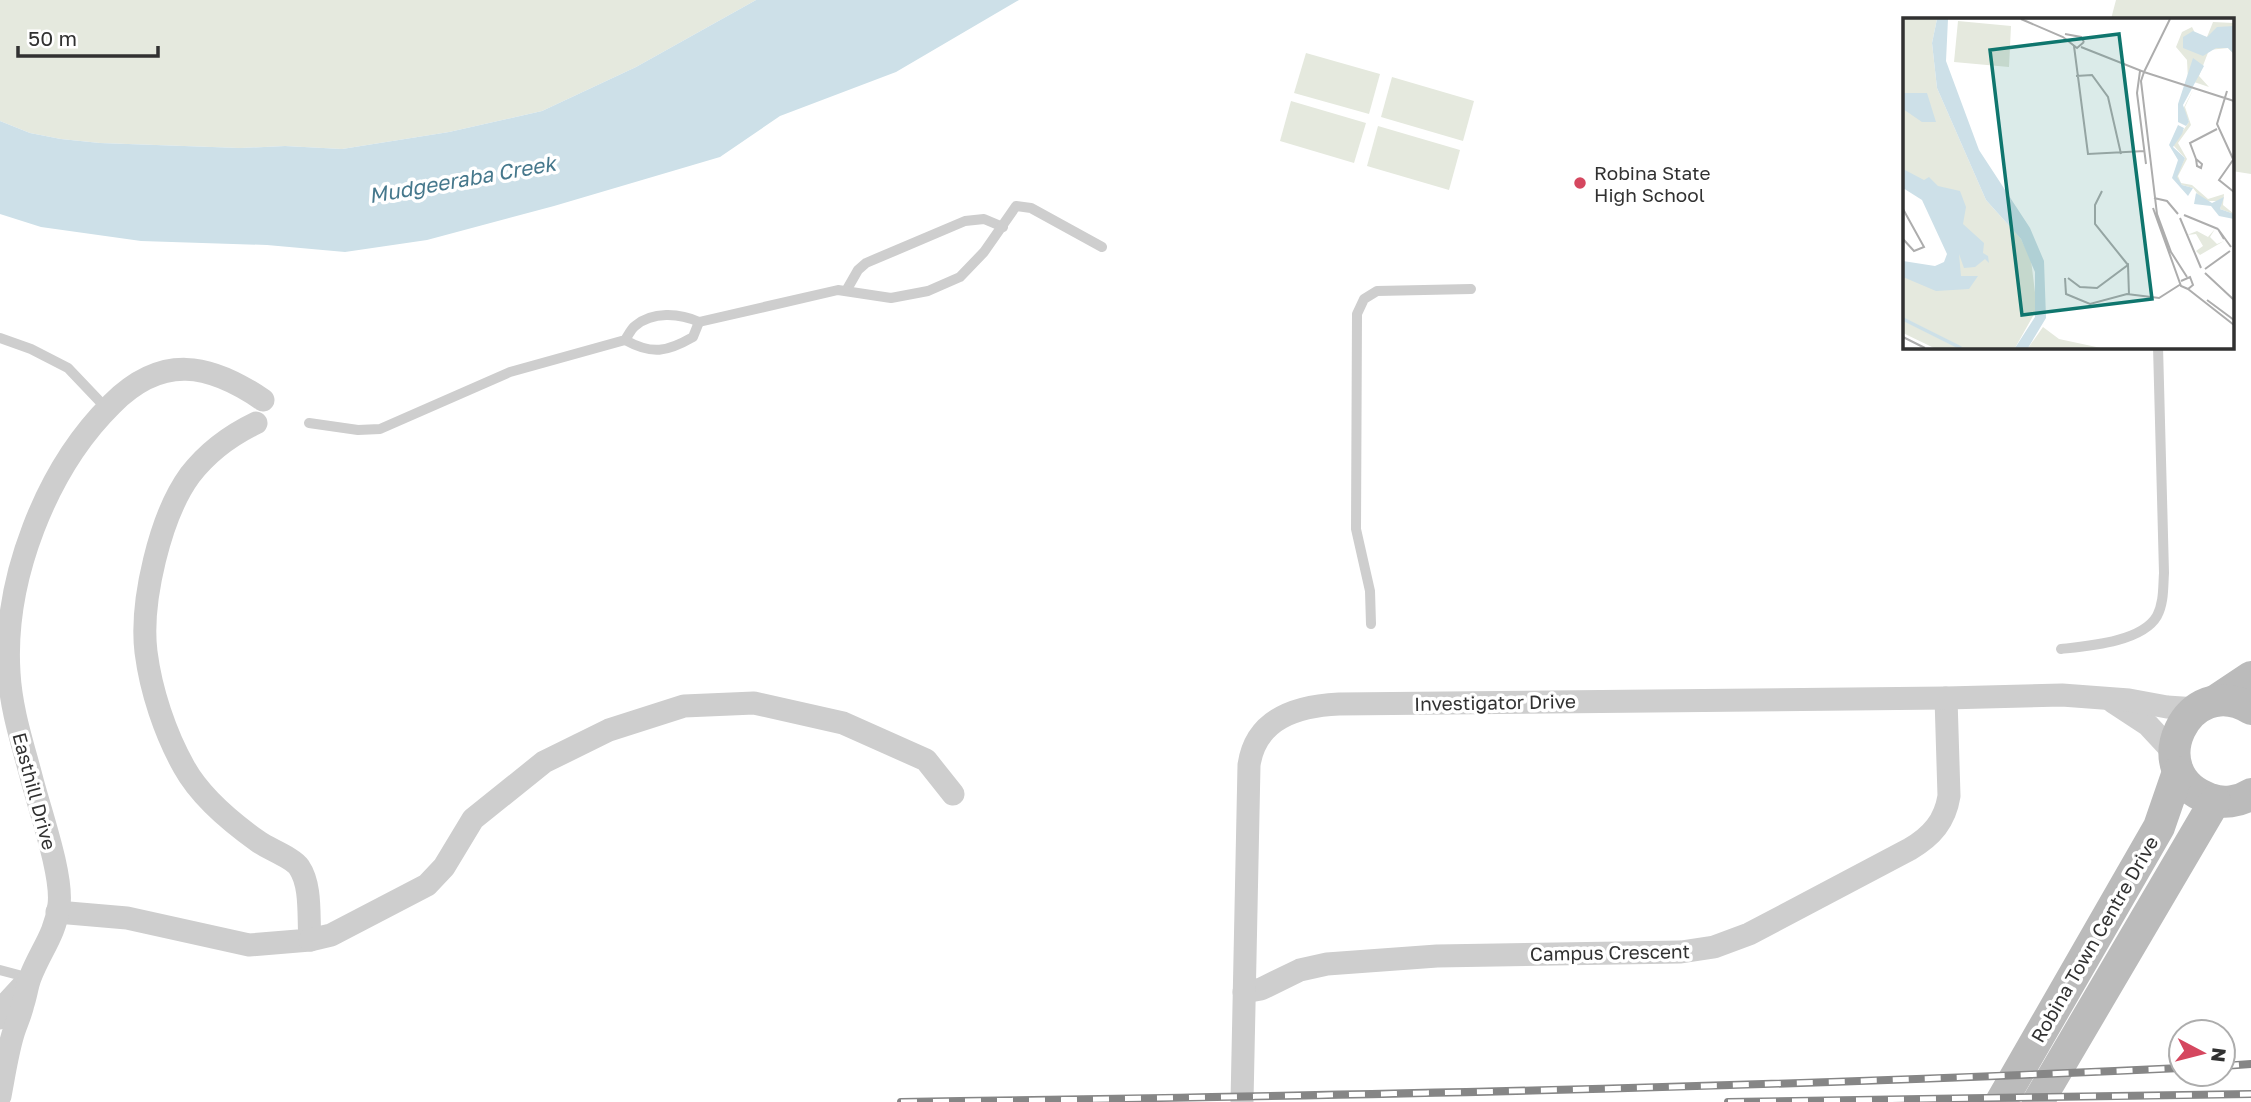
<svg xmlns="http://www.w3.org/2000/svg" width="2251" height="1102" font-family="'Golos Text',sans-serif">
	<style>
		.green { fill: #e5e9de }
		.water { fill: #cde0e8 }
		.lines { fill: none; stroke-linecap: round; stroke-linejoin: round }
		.service { stroke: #cecece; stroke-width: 10 }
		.minor { stroke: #cecece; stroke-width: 23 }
		.secondary { stroke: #bbb; stroke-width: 32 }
		.rail-casing { stroke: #868686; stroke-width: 8 }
		.rail { stroke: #fff; stroke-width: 5; stroke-dasharray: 16; stroke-linecap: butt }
		.poi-dot { fill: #d5475f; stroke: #fff; stroke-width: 2.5 }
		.labels { text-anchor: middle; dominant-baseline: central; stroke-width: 7; stroke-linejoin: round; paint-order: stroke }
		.poi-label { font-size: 19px; fill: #313131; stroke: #fff; text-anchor: start }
		.street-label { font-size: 19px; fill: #313131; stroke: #fff }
		.water-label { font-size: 21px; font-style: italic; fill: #46788c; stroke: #fff }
		.inset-river { fill: none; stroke: #cde0e8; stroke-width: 3.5 }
		.inset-road { fill: none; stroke: #adadad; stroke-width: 2 }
		.view { fill: #0f766e; fill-opacity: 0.15; stroke: #0f766e; stroke-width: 3.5 }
		.inset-edge { fill: none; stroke: #313131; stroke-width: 3.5 }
	</style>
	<rect width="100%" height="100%" fill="#fff"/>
	<g class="green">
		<polygon points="0,0 756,0 636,67 542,111 449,132 342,149 285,146 240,148 100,143 61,139 30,133 0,121"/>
		<polygon points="2116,0 2251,0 2251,174 2232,171 2232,19 2111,19"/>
		<polygon points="1306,53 1380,74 1369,114 1294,93"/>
		<polygon points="1392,77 1474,101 1463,141 1381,117"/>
		<polygon points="1291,101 1366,123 1354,163 1280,141"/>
		<polygon points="1378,126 1460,150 1449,190 1367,166"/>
	</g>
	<polygon class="water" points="756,0 1019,0 896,72 780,116 720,157 554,206 427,240 345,252 267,245 141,241 41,227 0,214 0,121 30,133 61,139 100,143 240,148 285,146 342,149 449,132 542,111 636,67"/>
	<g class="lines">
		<g class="service">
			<polyline points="846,291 858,270 866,263 965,221 984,219 1003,227"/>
			<polyline points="0,338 31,349 68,368 107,409"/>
			<path d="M625 340C652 355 667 352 693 337L699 322"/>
			<path d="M309 423 358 430 380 429 510 372 625 340C628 336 631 329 635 326 652 311 680 313 699 322L838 290 891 298 928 291 960 277 984 252 1016 206 1031 208 1102 247"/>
			<polyline points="1371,624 1370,591 1356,529 1357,314 1364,299 1377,291 1471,289"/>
			<path d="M2061 649C2088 646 2142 642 2157 616 2164 603 2163 587 2164 573L2158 346"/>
			<polyline points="0,970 30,978"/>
		</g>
		<g class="minor">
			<polyline points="2113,702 2148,725 2174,753"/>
			<path d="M57 912 127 918 249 945 310 940C308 918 312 886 299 867 293 858 269 849 259 842 232 823 200 796 184 767 165 733 151 691 146 652 140 602 160 516 190 475 207 453 231 435 256 423"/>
			<polyline points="310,940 331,935 427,885 444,867 473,819 544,762 609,730 684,706 754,703 843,723 926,760 953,794"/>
			<path d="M1244 992 1261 989 1300 970 1327 964 1437 956 1681 952 1714 947 1749 934 1910 849C1932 836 1945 821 1949 796L1946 698"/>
			<polyline points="0,1018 7,1003 29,979"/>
			<path d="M0 1096C4 1075 7 1054 13 1034 16 1024 21 1014 23 1004 26 995 27 986 30 978 40 951 55 936 59 905 63 875 39 808 31 776 22 742 11 709 9 673 3 580 46 469 112 404 162 354 209 363 263 400"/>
			<path d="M1242 1102 1249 765C1256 718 1297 706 1339 704L1946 698 2062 695 2129 700 2167 707 2197 709"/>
		</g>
		<g class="secondary">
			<polyline points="2215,701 2251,677"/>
			<path d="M2251 709C2188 670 2138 774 2210 799 2223 804 2239 802 2251 794"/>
			<polyline points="2001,1102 2159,827 2178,772"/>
			<polyline points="2038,1102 2215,801"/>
		</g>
		<defs>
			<g id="rail">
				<polyline points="2223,1066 2251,1064"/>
				<path d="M901 1102C1328 1096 1755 1088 2181 1068"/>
				<polyline points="1728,1102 2251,1094"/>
			</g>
		</defs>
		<use href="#rail" class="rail-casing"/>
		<use href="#rail" class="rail"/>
	</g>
	<circle class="poi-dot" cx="1580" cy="183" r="7"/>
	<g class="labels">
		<g class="poi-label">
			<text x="1594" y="172">Robina State<tspan x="1594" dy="22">High School</tspan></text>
		</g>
		<g class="street-label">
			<text transform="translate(1495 702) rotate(-1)">Investigator Drive</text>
			<text transform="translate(35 791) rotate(75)">Easthill Drive</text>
			<text transform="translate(2094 939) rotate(-60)">Robina Town Centre Drive</text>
			<text transform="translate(1610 952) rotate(-1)">Campus Crescent</text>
		</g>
		<g class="water-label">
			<text transform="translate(462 179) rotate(-10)">Mudgeeraba Creek</text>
		</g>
	</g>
	<g transform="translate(1903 18)">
		<rect width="331" height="331" fill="#fff"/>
		<path d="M0 1H34L29 25 34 70 83 182 118 221 128 242 134 291 112 330H31L0 315V250L26 258 48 242 16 170 0 162ZM55 3 108 8 106 49 51 44ZM310 4 331 5V36L325 30 306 32 296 58 306 69 285 62 284 42 273 29 279 14 289 9 293 17 304 19ZM290 72 282 89 288 107 275 125 284 141 275 158 278 165 289 167 305 181 321 176 320 187 331 196 317 191 319 183H300L290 170 279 167 274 161V156L282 140 270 127 286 104 280 91ZM312 211 307 219 314 226 321 223 297 237 293 233 300 228 293 216 284 217 294 213 305 219ZM140 309 156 321 198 330H125Z" fill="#e5e9de"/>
		<path d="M34 1H45L43 43 76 132 127 210 141 243 143 300 125 330H112L132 299V254L118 221 83 182 34 70 29 25ZM331 8V36L325 30H313L300 38 280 30V19L290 13 304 19 314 9ZM290 40 301 48 280 87 286 104 283 108 275 104V86ZM0 75H24L33 104H19L0 91ZM275 107 281 110 279 116 270 129 282 140 274 159 279 167 290 170 285 178 269 160 275 142 266 127ZM0 151 21 162 26 159 35 168 57 173 63 189 60 206 81 225 80 235 85 238 86 245 82 241 72 249 61 250 56 236 58 258H75L66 271 33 273 0 259V243L32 248 41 244 44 236 19 182 0 170ZM293 175 309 185 321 179 317 191 331 196V201L316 198 308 188 291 186Z" fill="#cde0e8"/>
		<path class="inset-river" d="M0 301 58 330"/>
		<path class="inset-road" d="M118 1 160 19 174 30 181 24M162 16 178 19 181 24M171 28 185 136 242 133M178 29 241 54 267 1M237 53 234 75 243 146M173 58 189 57 205 79 218 136M324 73 314 106 331 143M293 141 287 125 314 111M293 141 299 146 298 150 294 148ZM330 142 316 162 331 174M199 173 192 187V206L225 247M251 180 264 183 275 196M250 190 278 268 285 271 290 267 287 259 278 263M0 191 21 229 11 233 0 221M281 197 315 211M277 200 298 250M321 221 315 211 328 229M302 251 327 233M302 255 331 282M284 259 268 234 254 196 238 63 241 54 331 83M162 260 163 276 187 286 224 276 256 280 278 266M165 260 177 269 194 270 225 247 226 277M285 271 331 307M304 282 331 302M0 319 22 330"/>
		<path class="view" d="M216 16 249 281 119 297 87 32Z"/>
		<rect width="331" height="331" class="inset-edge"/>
	</g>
	<g transform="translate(2202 1053) rotate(97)"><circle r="33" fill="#ffffff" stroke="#adadad" stroke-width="2"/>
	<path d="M0-5L12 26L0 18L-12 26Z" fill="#d5475f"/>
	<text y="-10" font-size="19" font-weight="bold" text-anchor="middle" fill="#313131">N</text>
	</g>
	<path d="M18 46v10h140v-10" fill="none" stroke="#313131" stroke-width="3.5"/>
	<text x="28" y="46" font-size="21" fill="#313131" stroke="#ffffff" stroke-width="5" paint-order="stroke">50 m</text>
</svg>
